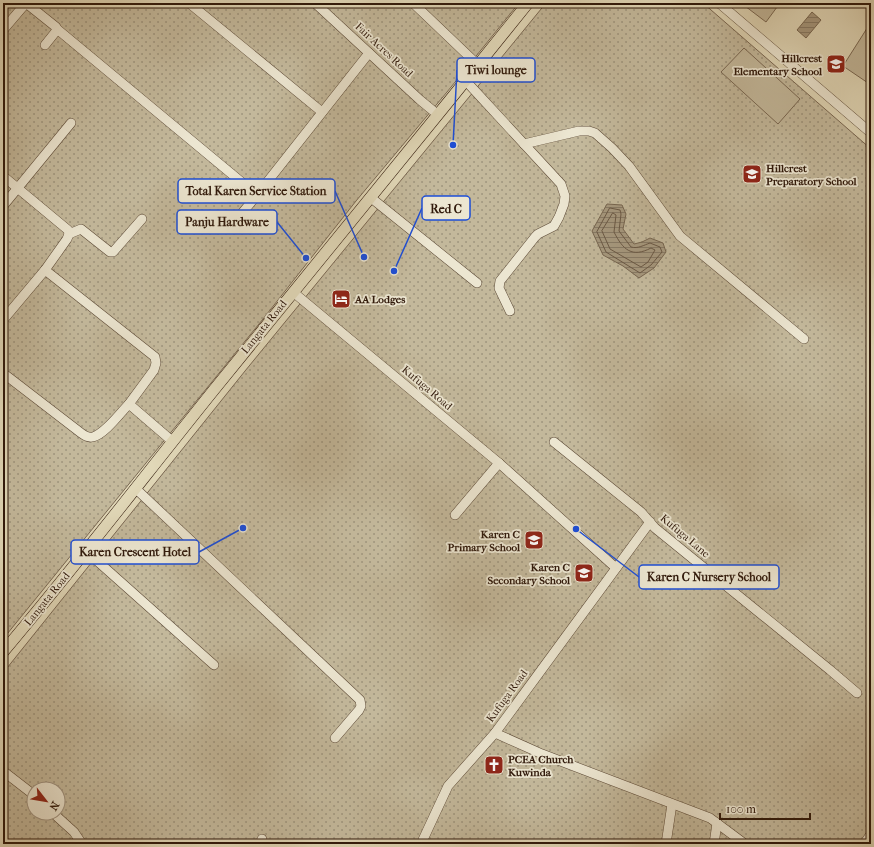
<svg xmlns="http://www.w3.org/2000/svg" width="874" height="847" font-family="'IM FELL French Canon',serif">
	<style>
		.park { fill: url(#park-dots); stroke: #7a6853; fill-rule: evenodd }
		.pitch { fill: #c3b89b; stroke: #7a6853 }
		.water { fill: url(#water-rules); stroke: #76654f }
		.lines { fill: none; stroke-linecap: round; stroke-linejoin: round }
		.shore { stroke: #6a5844; stroke-width: 1 }
		.minor-casing { stroke: #5c4936; stroke-width: 10 }
		.major-casing { stroke: #30190b; stroke-width: 12 }
		.minor { stroke: #ece6d1; stroke-width: 9 }
		.major { stroke: #e1d8b8; stroke-width: 11 }
		.labels { text-anchor: middle; dominant-baseline: central; stroke-width: 3.5; stroke-linejoin: round; paint-order: stroke }
		.street-label { font-size: 11px; fill: #30190b; stroke: #ece6d1 }
		.poi-label { font-size: 11px; font-weight: bold; fill: #30190b; stroke: #ece6d1; text-anchor: end }
		.leader { fill: none; stroke: #1d4ed8; stroke-width: 1.5 }
		.callout-dot { fill: #1d4ed8; stroke: #ece6d1; stroke-width: 1.5 }
		.callout { fill: #ece6d1; stroke: #1d4ed8; stroke-width: 1.5 }
		.callout-label { font-size: 12px; text-anchor: middle; font-weight: bold; fill: #30190b }
	</style>
	<defs>
		<pattern id="park-dots" width="8" height="8" patternUnits="userSpaceOnUse"><rect width="8" height="8" fill="#c3b89b"/><path d="M2 2h.1M6 6h.1" fill="none" stroke="#9f957d" stroke-width="1.8" stroke-linecap="round"/></pattern>
		<pattern id="water-rules" width="6" height="5" patternUnits="userSpaceOnUse"><rect width="6" height="5" fill="#a5977d"/><path d="M0 2.5h6" fill="none" stroke="#877a65"/></pattern>
	</defs>
	<rect width="100%" height="100%" fill="#e1d8b8"/>
	<filter id="stains"><feTurbulence type="fractalNoise" baseFrequency=".005" numOctaves="4"/><feColorMatrix values="0 0 0 0 .2 0 0 0 0 .09 0 0 0 0 .02 0 0 0 .5 -.17"/></filter>
	<radialGradient id="worn" r=".72"><stop offset=".6" stop-color="#630" stop-opacity="0"/><stop offset="1" stop-color="#630" stop-opacity=".3"/></radialGradient>
	<g class="park">
		<polygon points="3,3 519,3 447,92 356,201 263,319 3,639"/>
		<path d="M546 3H703L871 149V844H3V673L245 371ZM34 789H58V813H34Z"/>
	</g>
	<g class="pitch">
		<polygon points="741,3 780,3 766,22"/>
		<polygon points="871,22 871,85 843,66"/>
		<polygon points="744,48 800,99 778,124 721,72"/>
	</g>
	<g class="water">
		<polygon points="812,12 821,20 806,38 797,30"/>
		<polygon points="607,204 622,205 626,214 623,229 634,244 642,242 650,238 663,243 666,252 654,268 639,278 623,266 603,255 592,231"/>
	</g>
	<g class="lines">
		<g class="shore">
			<path d="M610 208 620 210 621 214 619 231 631 247C638 249 644 245 650 243L660 247 662 252 651 265 640 273 606 252 597 232Z"/>
			<path d="M613 213 616 215 614 232C623 250 632 258 651 248L655 250 648 262 641 267 610 249 602 231Z"/>
		</g>
		<defs>
			<g id="minor">
				<polyline points="26,3 56,27 57,30 45,45"/>
				<polyline points="189,3 322,112"/>
				<polyline points="315,3 420,100 437,114"/>
				<polyline points="413,3 478,65"/>
				<polyline points="719,3 871,133"/>
				<polyline points="57,29 257,195 369,53"/>
				<polyline points="3,30 26,3"/>
				<polyline points="465,80 561,184 565,196 564,204 559,217 554,226 538,234 535,237 500,281 499,288 510,311"/>
				<polyline points="524,144 579,131 589,131 595,133 612,148 629,166 680,236 804,339"/>
				<polyline points="3,176 68,230 69,234 67,239 45,270 155,357 156,363 154,370 129,404 172,441"/>
				<polyline points="370,197 477,283"/>
				<polyline points="3,206 71,123"/>
				<polyline points="229,229 257,195"/>
				<polyline points="69,234 81,229 110,252 113,252 142,219"/>
				<polyline points="293,292 499,463 616,568"/>
				<polyline points="3,320 45,270"/>
				<path d="M3 373 81 433C85 436 89 438 93 437 106 433 120 413 129 404"/>
				<polyline points="554,442 641,512 655,528 830,670 857,693"/>
				<polyline points="135,488 360,700 361,706 359,710 335,738"/>
				<polyline points="455,515 499,463"/>
				<polyline points="86,551 214,665"/>
				<polyline points="495,733 542,754 710,818 745,844"/>
				<polyline points="3,771 34,795"/>
				<polyline points="53,813 74,832 82,844"/>
				<polyline points="260,844 262,839"/>
				<polyline points="421,844 448,786 495,733 650,522"/>
				<polyline points="666,844 672,804"/>
				<polyline points="714,844 717,823"/>
				<polyline points="864,844 871,834"/>
			</g>
			<path id="major" d="M3 652C75 567 143 478 213 391 318 261 424 133 528 3"/>
		</defs>
		<use href="#minor" class="minor-casing"/>
		<use href="#major" class="major-casing"/>
		<use href="#minor" class="minor"/>
		<use href="#major" class="major"/>
	</g>
	<defs>
		<symbol id="school-square" viewBox="-11 -11 22 22"><rect x="-9" y="-9" width="18" height="18" rx="4" fill="#8f2418" stroke="#ece6d1"/><path d="M0-5L7-2L0 1L-7-2ZM-4 1L0 2.5L4 1V4Q0 6-4 4Z" fill="#fff"/></symbol>
		<symbol id="hotel-square" viewBox="-11 -11 22 22"><rect x="-9" y="-9" width="18" height="18" rx="4" fill="#8f2418" stroke="#ece6d1"/><path d="M-6-4.5h1.5V1H6V5H4.5V3h-9V5H-6ZM-4 0a1.8 1.8 0 1 1 3.6 0ZM.5 0V-2.5h3Q6-2.5 6 0Z" fill="#fff"/></symbol>
		<symbol id="church-square" viewBox="-11 -11 22 22"><rect x="-9" y="-9" width="18" height="18" rx="4" fill="#8f2418" stroke="#ece6d1"/><path d="M-1.2-6h2.4v3.5h3.3v2.4h-3.3V6h-2.4V-.1h-3.3v-2.4h3.3Z" fill="#fff"/></symbol>
	</defs>
	<g fill-rule="evenodd">
		<use href="#school-square" x="825" y="53" width="22" height="22"/>
		<use href="#school-square" x="741" y="163" width="22" height="22"/>
		<use href="#hotel-square" x="330" y="288" width="22" height="22"/>
		<use href="#school-square" x="523" y="529" width="22" height="22"/>
		<use href="#school-square" x="573" y="562" width="22" height="22"/>
		<use href="#church-square" x="483" y="754" width="22" height="22"/>
	</g>
	<g class="labels">
		<g class="street-label">
			<text transform="translate(384 50) rotate(43)">Fair Acres Road</text>
			<text transform="translate(264 327) rotate(-51)">Langata Road</text>
			<text transform="translate(427 388) rotate(40)">Kufuga Road</text>
			<text transform="translate(685 536) rotate(40)">Kufuga Lane</text>
			<text transform="translate(47 599) rotate(-51)">Langata Road</text>
			<text transform="translate(507 696) rotate(-54)">Kufuga Road</text>
		</g>
		<g class="poi-label">
			<text x="822" y="58">Hillcrest<tspan x="822" dy="13">Elementary School</tspan></text>
			<text x="766" y="168" text-anchor="start">Hillcrest<tspan x="766" dy="13">Preparatory School</tspan></text>
			<text x="355" y="299" text-anchor="start">AA Lodges</text>
			<text x="520" y="534">Karen C<tspan x="520" dy="13">Primary School</tspan></text>
			<text x="570" y="567">Karen C<tspan x="570" dy="13">Secondary School</tspan></text>
			<text x="508" y="759" text-anchor="start">PCEA Church<tspan x="508" dy="13">Kuwinda</tspan></text>
		</g>
	</g>
	<path class="leader" d="M453 145L457 70M364 257L335 191M394 271L422 208M306 258L277 222M243 528L199 552M576 529L639 577"/>
	<g class="callout-dot">
		<circle cx="453" cy="145" r="4"/>
		<circle cx="364" cy="257" r="4"/>
		<circle cx="394" cy="271" r="4"/>
		<circle cx="306" cy="258" r="4"/>
		<circle cx="243" cy="528" r="4"/>
		<circle cx="576" cy="529" r="4"/>
	</g>
	<g class="callout">
		<rect x="457" y="58" width="78" height="24" rx="4"/>
		<rect x="178" y="179" width="157" height="24" rx="4"/>
		<rect x="422" y="196" width="48" height="24" rx="4"/>
		<rect x="177" y="210" width="100" height="24" rx="4"/>
		<rect x="71" y="540" width="128" height="24" rx="4"/>
		<rect x="639" y="565" width="140" height="24" rx="4"/>
	</g>
	<g class="callout-label">
		<text x="496" y="74">Tiwi lounge</text>
		<text x="256" y="195">Total Karen Service Station</text>
		<text x="446" y="213">Red C</text>
		<text x="227" y="226">Panju Hardware</text>
		<text x="135" y="556">Karen Crescent Hotel</text>
		<text x="709" y="581">Karen C Nursery School</text>
	</g>
	<rect width="874" height="847" fill="none" stroke="#e1d8b8" stroke-width="16"/>
	<rect x="4" y="4" width="866" height="839" fill="none" stroke="#30190b" stroke-width="2"/>
	<rect x="8" y="8" width="858" height="831" fill="none" stroke="#30190b"/>
	<g transform="translate(46 801) rotate(121)"><circle r="19" fill="#ece6d1" stroke="#a19482"/>
	<path d="M0-3L7 15L0 10L-7 15Z" fill="#8f2418"/>
	<text y="-6" font-size="11" font-weight="bold" text-anchor="middle" fill="#30190b">N</text>
	</g>
	<path d="M720 813v6h90v-6" fill="none" stroke="#30190b" stroke-width="2"/>
	<text x="726" y="813" font-size="12" fill="#30190b" stroke="#ece6d1" stroke-width="3" paint-order="stroke">100 m</text>
	<rect width="100%" height="100%" filter="url(#stains)"/>
	<rect width="100%" height="100%" fill="url(#worn)"/>
</svg>
